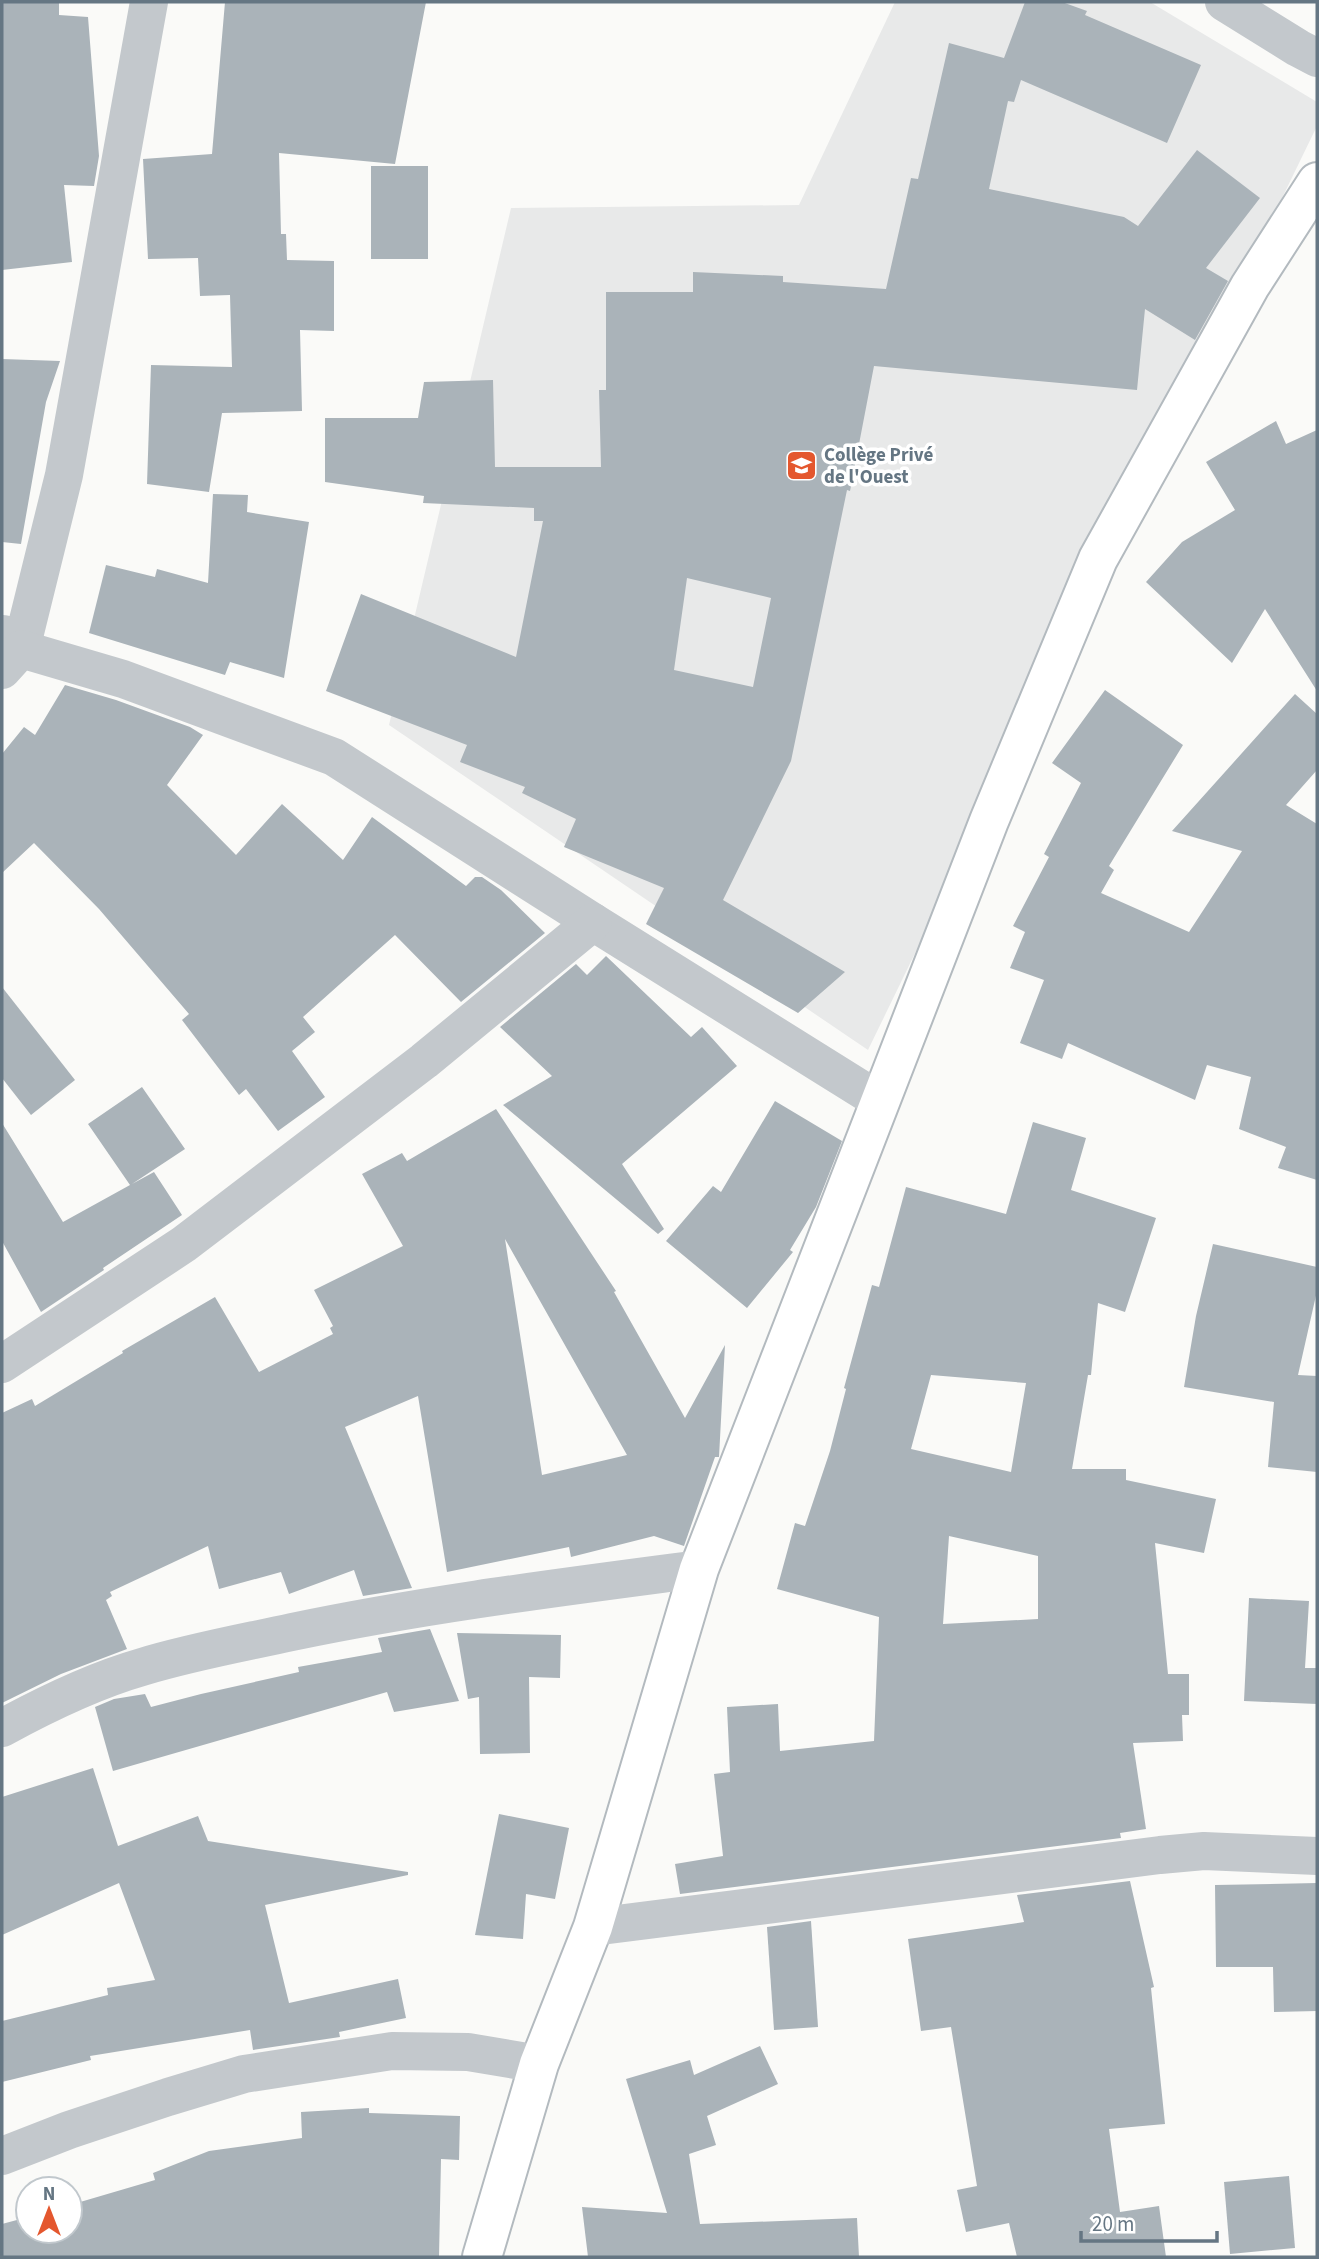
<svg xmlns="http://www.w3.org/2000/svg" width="1319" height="2259" font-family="'Source Sans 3',sans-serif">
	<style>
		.built { fill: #e8e9e9 }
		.building { fill: #aab3b9; fill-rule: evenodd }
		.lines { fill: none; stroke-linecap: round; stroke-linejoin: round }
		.secondary-casing { stroke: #b3babf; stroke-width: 42 }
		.street { stroke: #c3c8cc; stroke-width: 38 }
		.secondary { stroke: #fff; stroke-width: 38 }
		.labels { text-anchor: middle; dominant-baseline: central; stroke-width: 7; stroke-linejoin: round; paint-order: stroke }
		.poi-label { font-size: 19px; font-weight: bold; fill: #657683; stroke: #fff; text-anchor: start }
	</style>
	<rect width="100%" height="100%" fill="#fafaf8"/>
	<polygon class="built" points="895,2 1150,2 1317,102 1317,126 868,1050 389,725 511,208 799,205"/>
	<g class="building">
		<polygon points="2,2 59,2 59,15 88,17 99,156 94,186 64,185 72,262 2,270"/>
		<polygon points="225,2 426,2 395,164 279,153 281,234 286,234 287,260 334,261 334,331 300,330 302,411 222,413 209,492 147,484 151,365 232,367 230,295 200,296 198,258 148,259 143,159 212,154"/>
		<path d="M1025 2H1062L1087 11 1085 15 1201 65 1167 143 1021 80 1014 102 1008 101 989 189 1124 217 1138 226 1197 150 1260 198 1206 268 1228 281 1195 340 1145 309 1137 390 874 366 850 491 847 490 791 761 723 900 845 972 798 1013 646 924 664 888 564 847 576 819 522 793 525 787 460 762 467 745 326 691 361 594 516 657 543 521H534V508L423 503 424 496 325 482V418H418L424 382 493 380 495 467H601L599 390H606V292H693V272L783 276V282L886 289 911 178 918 179 949 43 1004 58ZM687 578 771 598 753 687 674 670Z"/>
		<rect x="371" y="166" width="57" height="93"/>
		<polygon points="2,359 60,361 46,402 21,544 2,542"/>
		<polygon points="1276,421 1286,444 1317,430 1317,691 1265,609 1232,663 1146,582 1182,542 1235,510 1206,462"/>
		<polygon points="213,494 248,495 247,512 309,522 284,678 230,662 225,675 89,633 106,565 155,577 157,569 208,583"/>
		<polygon points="65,685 116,700 190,727 203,735 167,785 236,855 282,804 343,860 372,817 466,886 475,877 482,877 501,890 545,933 461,1002 395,935 303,1017 315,1032 292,1051 325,1097 278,1131 246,1089 239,1095 182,1020 189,1014 99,909 34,843 2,873 2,754 24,727 35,735"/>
		<polygon points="1105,690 1183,745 1109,866 1114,870 1101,893 1189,932 1242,851 1172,831 1295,694 1317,714 1317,770 1286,805 1317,824 1317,1180 1278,1168 1286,1147 1239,1129 1251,1077 1207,1065 1195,1100 1068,1043 1062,1059 1020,1043 1044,980 1010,968 1025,932 1013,926 1049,857 1044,854 1081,783 1052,763"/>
		<polygon points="606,956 691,1037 702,1027 737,1066 622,1164 664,1229 658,1234 503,1105 552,1076 500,1027 576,964 587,975"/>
		<polygon points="2,987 75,1080 31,1115 2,1078"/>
		<polygon points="142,1087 185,1149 132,1184 154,1172 182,1215 103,1268 104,1270 41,1312 2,1241 2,1123 63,1222 130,1185 88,1124"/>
		<polygon points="775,1101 842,1141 816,1207 790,1250 793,1252 747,1308 666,1241 713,1186 721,1192"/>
		<path d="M496 1109 616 1291 614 1292 685 1418 725 1345 719 1457H715L684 1546 654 1536 571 1557 569 1547 447 1572 418 1396 345 1427 412 1588 363 1596 354 1570 289 1594 281 1572 219 1589 208 1546 110 1592 112 1596 106 1600 127 1649 61 1674 2 1703V1413L32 1399 35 1406 123 1353 122 1351 215 1297 259 1372 333 1334 330 1328 333 1326 314 1290 403 1246 362 1174 402 1153 407 1161ZM505 1239 627 1455 542 1475Z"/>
		<path d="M1033 1122 1086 1138 1071 1190 1156 1218 1125 1312 1098 1303 1091 1375H1088L1072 1469H1126V1480L1216 1499 1204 1553 1155 1543 1168 1674H1189V1715H1182L1183 1741 1133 1743 1146 1829 1120 1833 1121 1838 680 1894 675 1864 723 1856 714 1774 730 1772 727 1707 778 1704 780 1751 874 1741 879 1617 777 1589 795 1523 805 1526 830 1451 846 1389 844 1388 872 1285 879 1287 906 1187 1006 1214ZM931 1375 1026 1383 1011 1472 911 1449ZM949 1536 1038 1556V1619L943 1624Z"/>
		<polygon points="1213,1244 1317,1267 1317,1291 1298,1375 1317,1376 1317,1472 1268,1467 1274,1402 1184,1387 1196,1316"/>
		<polygon points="1249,1598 1309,1601 1305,1668 1317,1668 1317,1704 1244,1701"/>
		<polygon points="430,1629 459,1701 394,1712 387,1692 113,1771 95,1707 114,1699 145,1694 151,1707 201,1694 299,1672 298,1667 382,1652 378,1638"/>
		<polygon points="457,1633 561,1635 560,1678 529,1677 530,1753 480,1754 479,1697 468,1699"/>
		<polygon points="93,1768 118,1846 198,1816 208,1841 408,1872 408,1875 265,1905 289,2003 398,1979 406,2018 339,2032 340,2037 253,2050 250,2030 90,2056 91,2060 2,2082 2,2021 108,1995 107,1988 155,1980 119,1883 2,1935 2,1797"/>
		<polygon points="499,1814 569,1828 555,1899 526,1894 523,1939 475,1935"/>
		<polygon points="1130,1881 1154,1987 1151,1988 1165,2124 1109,2129 1120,2212 1159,2206 1166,2257 1017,2257 1009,2223 966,2232 957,2190 977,2186 951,2027 921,2031 908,1939 1024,1922 1017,1895"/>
		<polygon points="1317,1883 1317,2011 1274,2012 1273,1967 1216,1967 1215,1885"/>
		<polygon points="811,1921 818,2027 774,2030 767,1927"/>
		<polygon points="760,2046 778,2084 707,2116 716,2145 689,2154 700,2224 857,2218 859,2257 588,2257 582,2207 667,2213 626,2079 690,2060 694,2075"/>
		<polygon points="369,2108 369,2113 460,2116 459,2160 441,2159 439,2257 2,2257 2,2224 28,2217 28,2231 70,2231 70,2205 155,2180 153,2173 209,2151 302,2138 301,2112"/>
		<polygon points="1289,2176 1295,2248 1230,2254 1224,2182"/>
	</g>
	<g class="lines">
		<defs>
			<polyline id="secondary" points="482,2257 539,2064 593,1927 699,1569 989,821 1098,559 1250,286 1317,182"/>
		</defs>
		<use href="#secondary" class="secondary-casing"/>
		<g class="street">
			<polyline points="1224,2 1298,48 1317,58"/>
			<polyline points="3,634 21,649 64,475 149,2"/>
			<polyline points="2,670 21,649 123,679 334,757 593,922 880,1101"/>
			<polyline points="2,1364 184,1244 424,1061 593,922"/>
			<path d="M2 1728C46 1704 93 1681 142 1667 191 1652 242 1643 292 1632 426 1604 563 1587 699 1569"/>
			<polyline points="593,1927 1160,1855 1204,1851 1317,1856"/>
			<polyline points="2,2156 69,2130 168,2097 244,2074 392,2051 468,2052 539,2064"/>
		</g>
		<use href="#secondary" class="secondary"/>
	</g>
	<defs>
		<symbol id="school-square" viewBox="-11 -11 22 22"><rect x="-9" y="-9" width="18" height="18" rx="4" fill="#e4572e" stroke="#fff"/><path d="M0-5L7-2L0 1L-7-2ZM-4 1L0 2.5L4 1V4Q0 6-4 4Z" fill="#fff"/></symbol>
	</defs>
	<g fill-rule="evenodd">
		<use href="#school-square" x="784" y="448" width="35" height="35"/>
	</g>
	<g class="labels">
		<g class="poi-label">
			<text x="824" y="455">Collège Privé<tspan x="824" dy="22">de l'Ouest</tspan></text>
		</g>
	</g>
	<rect width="1319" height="2259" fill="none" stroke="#657683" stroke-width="7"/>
	<g transform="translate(49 2210)"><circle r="33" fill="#ffffff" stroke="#c1c8cd" stroke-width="2"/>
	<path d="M0-5L12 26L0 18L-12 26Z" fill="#e4572e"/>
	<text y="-10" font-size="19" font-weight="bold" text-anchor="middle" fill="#657683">N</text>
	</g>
	<path d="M1081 2231v10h136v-10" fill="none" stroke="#657683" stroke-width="3.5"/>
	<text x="1092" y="2231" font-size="21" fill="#657683" stroke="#ffffff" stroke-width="5" paint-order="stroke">20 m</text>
</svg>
